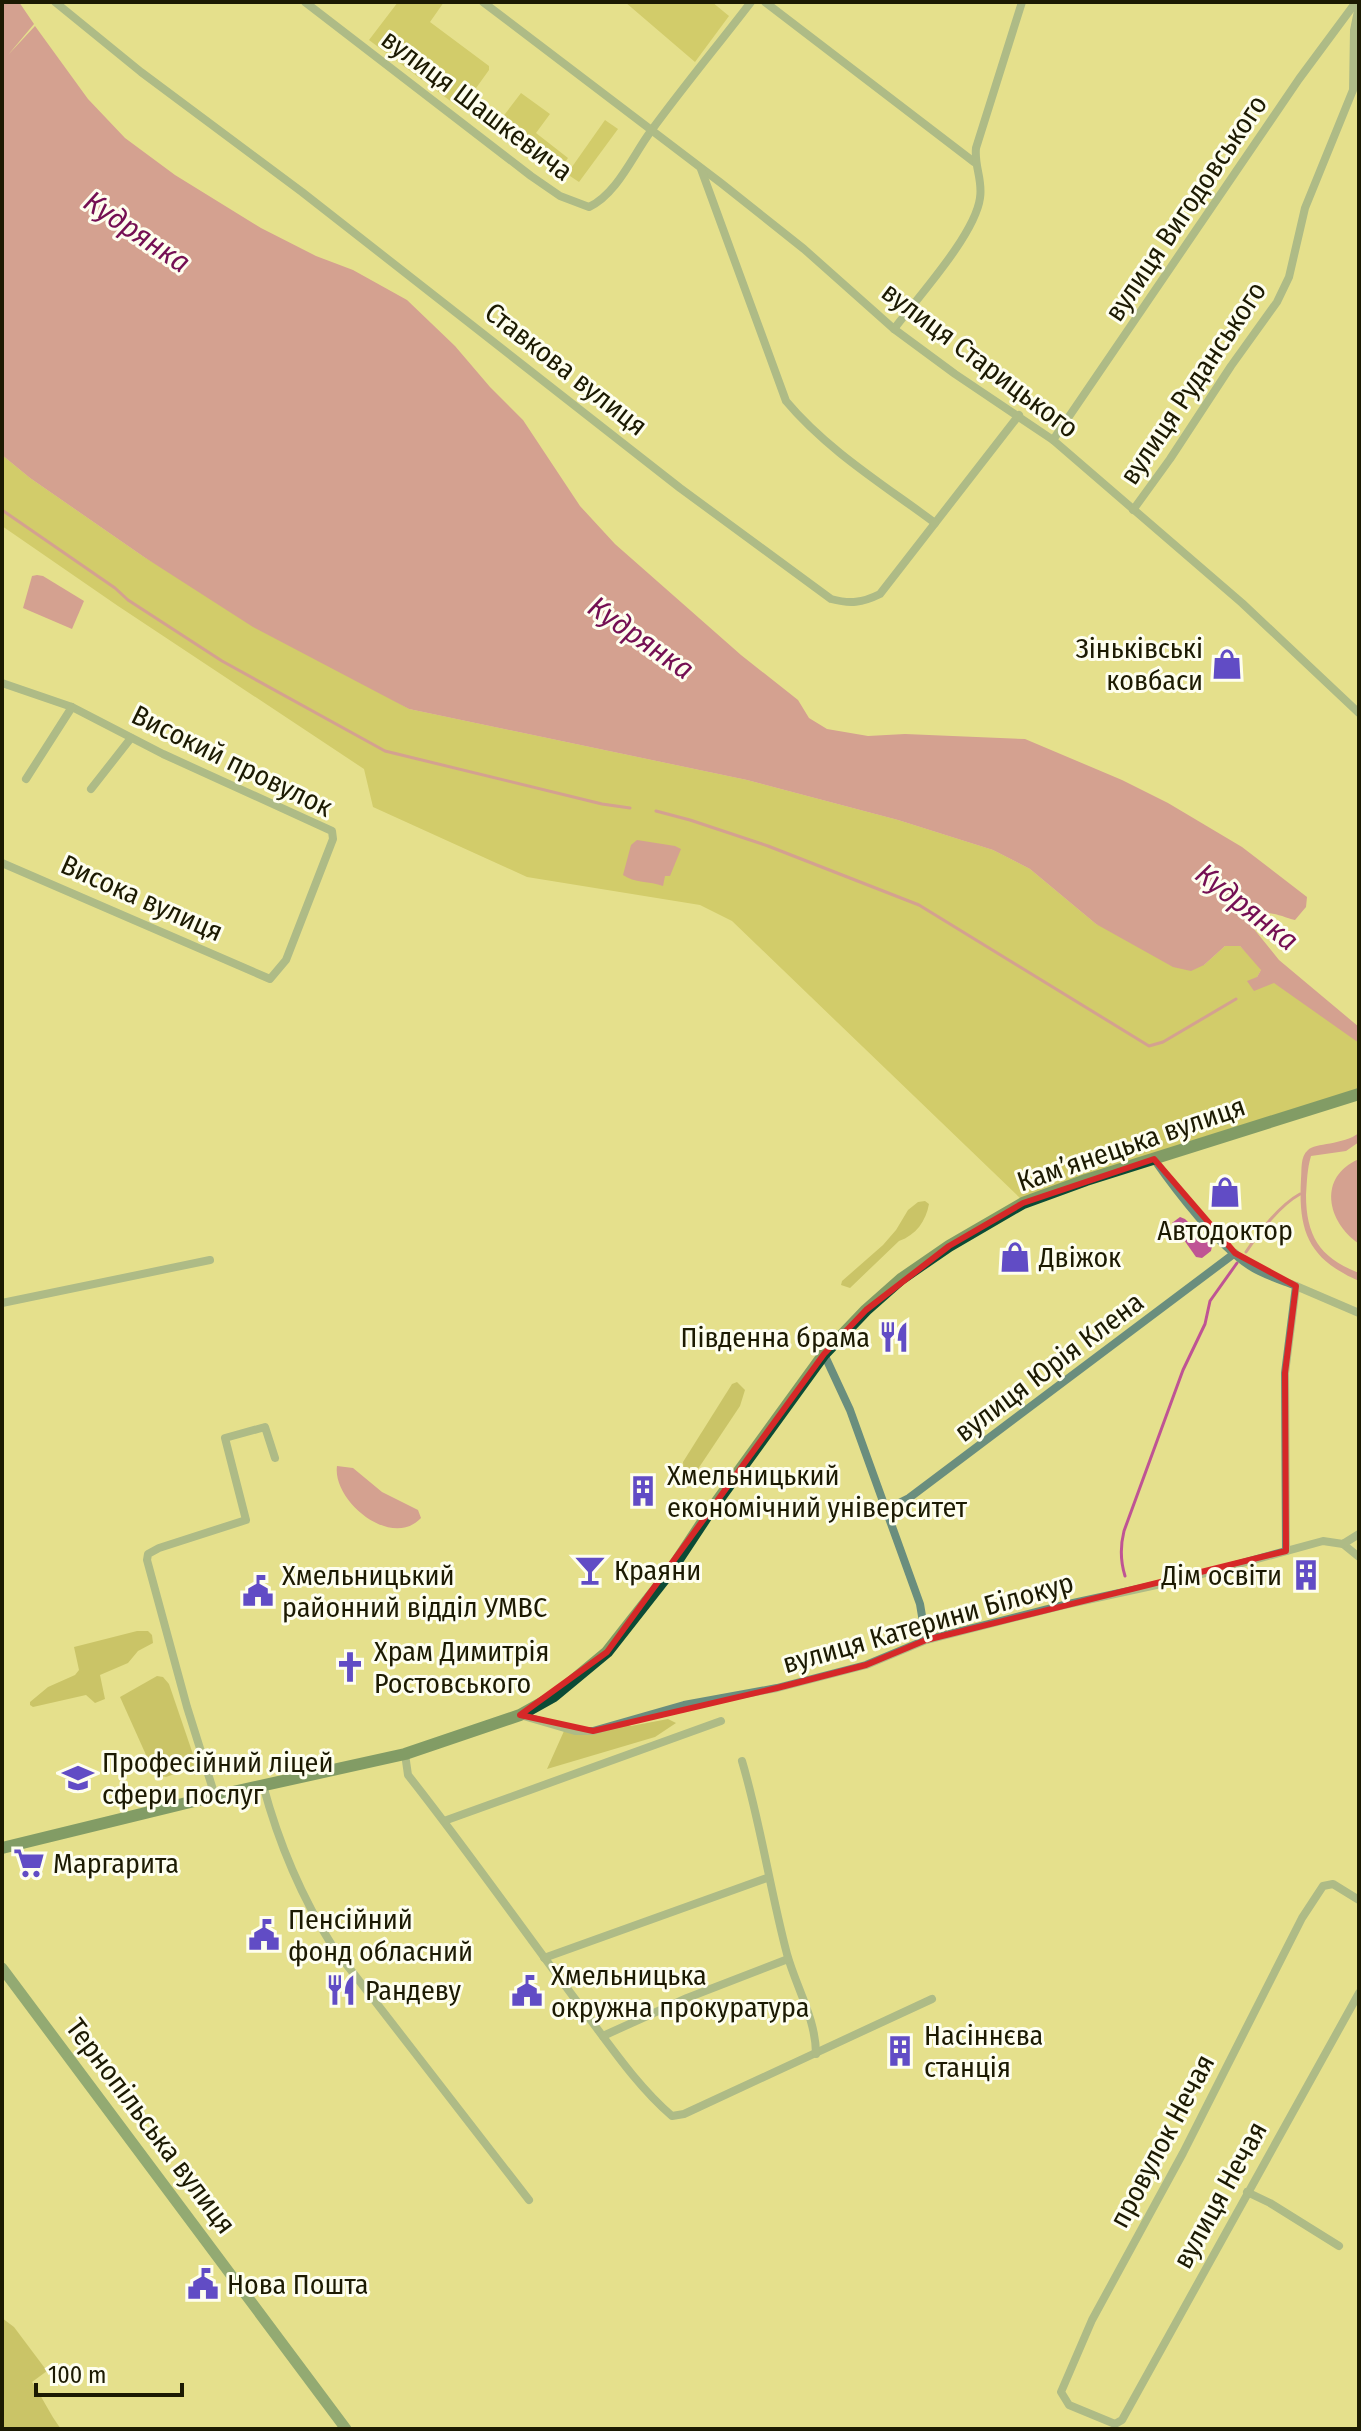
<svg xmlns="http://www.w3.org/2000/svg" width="1361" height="2431" font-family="'Fira Sans Condensed',sans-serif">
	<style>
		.green { fill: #bab341 }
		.forest { fill: #a9a33b }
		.water { fill: #bf5494 }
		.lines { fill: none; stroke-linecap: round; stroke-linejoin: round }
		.stream { stroke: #bf5494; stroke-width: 3 }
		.street { stroke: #6a8e7e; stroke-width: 8 }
		.secondary { stroke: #2f6952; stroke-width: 11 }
		.primary { stroke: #0b4b36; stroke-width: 12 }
		.marked { fill: none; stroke: #d62828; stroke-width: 6; stroke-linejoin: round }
		.labels { text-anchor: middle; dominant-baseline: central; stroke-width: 6; stroke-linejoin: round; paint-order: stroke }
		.street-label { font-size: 28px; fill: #1c1a02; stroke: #fefeee }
		.poi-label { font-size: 28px; fill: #1c1a02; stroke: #fefeee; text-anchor: start }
		.water-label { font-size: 30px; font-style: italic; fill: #740f53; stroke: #fefeee }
	</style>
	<rect width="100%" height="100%" fill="#e5e08d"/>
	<g class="green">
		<polygon points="398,2 444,2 430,22 489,66 489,70 461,109 369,40"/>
		<polygon points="625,2 712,2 729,16 695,62"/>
		<polygon points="521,93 550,114 536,133 568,158 558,172 527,147 521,153 492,131"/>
		<polygon points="605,120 618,129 579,182 567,174"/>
		<polygon points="2,455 30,478 144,557 409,709 747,780 898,820 993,850 1030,869 1096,924 1204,965 1225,946 1240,946 1260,967 1261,970 1257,977 1264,986 1274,982 1283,987 1358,1041 1359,1089 1021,1199 732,921 700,905 527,877 373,807 364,769 118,606 2,526"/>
	</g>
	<g class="forest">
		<path d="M925 1201 929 1204C926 1221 916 1235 899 1241L850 1288 841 1285 842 1281 883 1245 896 1230 908 1210 918 1202Z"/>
		<polygon points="737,1382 745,1390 740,1406 696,1472 690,1476 684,1473 683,1462 732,1384"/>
		<polygon points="137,1631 148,1631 152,1635 153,1643 138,1651 128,1663 100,1675 105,1699 95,1703 86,1695 33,1707 30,1705 30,1702 48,1687 75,1675 79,1670 74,1647"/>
		<polygon points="157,1676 163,1677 169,1684 197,1766 166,1777 155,1775 120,1697"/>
		<polygon points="668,1719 676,1723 655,1737 547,1769 564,1731 626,1724 631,1726"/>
		<path d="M2 2318 14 2327 47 2371 32 2382C43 2398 49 2413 61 2429H2Z"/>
	</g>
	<g class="water">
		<path d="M2 2H19L34 24 8 55 35 26 88 99 125 138 175 175 261 228 316 256 353 270 407 300 455 346 490 387 523 420 580 506 615 544 741 655 798 700 809 718 827 729 868 736 905 734 1025 739 1122 780 1168 803 1242 847 1307 897 1306 907 1295 920C1278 916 1258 903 1254 929L1279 960 1359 1027V1043L1274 983 1254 991 1247 981 1257 977 1261 970 1240 946H1225L1204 965 1191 971 1173 967 1096 924 1030 869 993 850 898 820 747 780 409 709 253 627 144 557 30 478 2 455Z"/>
		<polygon points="37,575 43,576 84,601 72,629 23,608 32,576"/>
		<path d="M637 840 675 846 681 849 670 876H665L663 886C650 881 634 883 623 875L631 845Z"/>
		<path d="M1359 1133V1142L1346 1151 1311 1156C1307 1169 1307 1182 1306 1195 1306 1236 1320 1258 1359 1273V1281C1309 1259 1298 1232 1301 1179 1302 1169 1300 1157 1308 1150 1315 1143 1343 1145 1359 1133Z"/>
		<path d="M1359 1159V1244C1327 1222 1317 1177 1359 1159Z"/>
		<polygon points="1180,1217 1185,1219 1212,1246 1211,1251 1202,1258 1196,1257 1172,1223"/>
		<path d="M337 1466 353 1468 382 1492 418 1510 421 1518C391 1550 332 1500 337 1466Z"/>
	</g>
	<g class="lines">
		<g class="stream">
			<polyline points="2,510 115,588 128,600 222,661 385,751 602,804 630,808"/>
			<polyline points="656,811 690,820 768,846 919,905 1149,1046 1163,1042 1236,999"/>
			<path d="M1246 1252C1258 1233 1280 1205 1300 1194"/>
			<path d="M1125 1576C1120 1560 1120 1547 1124 1531L1183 1370 1205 1324 1210 1301 1237 1263"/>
		</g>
		<g class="street">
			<path d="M55 2 141 72 302 192 680 488 831 599C850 604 862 603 880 594L1019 415"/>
			<path d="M305 2 531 176 560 196 589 207C617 194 633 155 651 131 683 87 718 45 751 2"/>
			<polyline points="483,2 721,183 804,249 894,329 955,374 1053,440 1242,603 1359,713"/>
			<polyline points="765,2 974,162"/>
			<path d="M701 169 786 401C827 450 884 485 935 523"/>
			<path d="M894 329C917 298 975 235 980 198 983 180 974 166 976 148L1022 2"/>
			<polyline points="1053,440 1299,79 1356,2"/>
			<polyline points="1133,510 1170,459 1231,366 1277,302 1289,277 1305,208 1353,90 1354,30 1359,6"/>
			<polyline points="2,683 72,707 163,754 332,831 333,839 286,960 270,979 2,863"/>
			<polyline points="26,779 72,707"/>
			<polyline points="91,789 131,738"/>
			<path d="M1154 1159C1177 1192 1217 1244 1250 1266 1264 1275 1281 1280 1296 1286L1285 1373 1286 1551"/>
			<polyline points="1296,1286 1359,1313"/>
			<polyline points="2,1303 210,1260"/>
			<polyline points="824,1354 850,1410 920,1604 926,1640"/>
			<polyline points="885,1510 909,1498 1235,1253"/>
			<polyline points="1343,1544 1359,1557"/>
			<polyline points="520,1715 575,1731 593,1731 684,1705 777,1688 866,1665 926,1640 1064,1605 1184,1579 1323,1541 1343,1544 1359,1534"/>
			<path d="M405 1754 408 1775C468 1851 523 1930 581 2007 609 2044 637 2086 672 2116L684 2114 932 1999"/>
			<path d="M742 1761C761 1825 770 1890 787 1954 796 1987 816 2019 816 2054"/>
			<path d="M263 1785C278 1841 302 1898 333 1947L529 2200"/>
			<polyline points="215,1796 187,1707 147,1560 148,1554 159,1548 246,1520 225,1438 265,1427 275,1458"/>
			<polyline points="444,1821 721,1721"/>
			<polyline points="1359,1900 1333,1884 1323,1886 1302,1918 1183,2153 1092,2320 1061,2392 1069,2405 1115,2424 1122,2420 1359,1993"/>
			<polyline points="544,1958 767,1878"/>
			<polyline points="603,2036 687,1998 788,1959"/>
			<polyline points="1247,2192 1270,2203 1339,2246"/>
		</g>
		<polyline class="secondary" points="2,1968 346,2429"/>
		<polyline class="primary" points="2,1848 215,1796 405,1754 520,1715 554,1696 607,1652 669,1573 708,1514 824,1354 866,1310 901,1279 949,1246 1023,1203 1086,1180 1359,1094"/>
	</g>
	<path d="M0 0H1361V2431H0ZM1154 1159 1235 1253 1296 1286 1285 1373 1286 1551 926 1640 866 1665 777 1688 593 1731 520 1715 607 1652 824 1354 866 1310 949 1246 1023 1203Z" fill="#e5e08d" fill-opacity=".55" fill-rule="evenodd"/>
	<path class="marked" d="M1154 1159 1235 1253 1296 1286 1285 1373 1286 1551 926 1640 866 1665 777 1688 593 1731 520 1715 607 1652 824 1354 866 1310 949 1246 1023 1203Z"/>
	<defs>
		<symbol id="shop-bare" viewBox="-9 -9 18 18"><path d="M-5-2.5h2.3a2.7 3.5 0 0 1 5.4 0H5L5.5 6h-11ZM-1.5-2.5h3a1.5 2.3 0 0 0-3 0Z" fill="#614cc5" stroke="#fefeee" stroke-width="2.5" paint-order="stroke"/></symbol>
		<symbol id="restaurant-bare" viewBox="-9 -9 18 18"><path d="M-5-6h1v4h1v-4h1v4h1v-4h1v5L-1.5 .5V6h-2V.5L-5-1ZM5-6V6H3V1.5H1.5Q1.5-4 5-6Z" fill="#614cc5" stroke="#fefeee" stroke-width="2.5" paint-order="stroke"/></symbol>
		<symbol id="building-bare" viewBox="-9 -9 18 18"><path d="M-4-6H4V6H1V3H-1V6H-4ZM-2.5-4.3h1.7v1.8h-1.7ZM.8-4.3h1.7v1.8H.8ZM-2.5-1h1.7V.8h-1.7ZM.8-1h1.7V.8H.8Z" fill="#614cc5" stroke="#fefeee" stroke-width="2.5" paint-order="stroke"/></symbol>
		<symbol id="bar-bare" viewBox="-9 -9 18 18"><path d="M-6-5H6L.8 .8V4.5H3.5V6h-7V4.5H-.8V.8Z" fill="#614cc5" stroke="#fefeee" stroke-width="2.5" paint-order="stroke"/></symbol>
		<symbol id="civic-bare" viewBox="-9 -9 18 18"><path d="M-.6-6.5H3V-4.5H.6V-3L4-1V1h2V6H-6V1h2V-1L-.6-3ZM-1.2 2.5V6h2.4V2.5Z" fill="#614cc5" stroke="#fefeee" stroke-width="2.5" paint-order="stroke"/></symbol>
		<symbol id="church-bare" viewBox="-9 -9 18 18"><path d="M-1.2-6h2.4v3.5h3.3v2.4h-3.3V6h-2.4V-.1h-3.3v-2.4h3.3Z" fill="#614cc5" stroke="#fefeee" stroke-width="2.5" paint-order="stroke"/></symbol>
		<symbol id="university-bare" viewBox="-9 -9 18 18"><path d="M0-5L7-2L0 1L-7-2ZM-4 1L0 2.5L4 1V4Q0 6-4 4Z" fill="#614cc5" stroke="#fefeee" stroke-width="2.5" paint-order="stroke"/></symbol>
		<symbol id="supermarket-bare" viewBox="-9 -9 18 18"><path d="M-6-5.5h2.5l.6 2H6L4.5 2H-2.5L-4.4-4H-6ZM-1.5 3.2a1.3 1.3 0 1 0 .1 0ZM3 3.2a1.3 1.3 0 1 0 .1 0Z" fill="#614cc5" stroke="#fefeee" stroke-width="2.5" paint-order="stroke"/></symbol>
	</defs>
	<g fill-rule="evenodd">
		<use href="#shop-bare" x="1205" y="642" width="44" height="44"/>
		<use href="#shop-bare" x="1203" y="1170" width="44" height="44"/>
		<use href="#shop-bare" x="993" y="1235" width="44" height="44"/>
		<use href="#restaurant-bare" x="872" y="1315" width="44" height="44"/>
		<use href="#building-bare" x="621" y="1469" width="44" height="44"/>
		<use href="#bar-bare" x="568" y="1548" width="44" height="44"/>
		<use href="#building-bare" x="1284" y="1553" width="44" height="44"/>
		<use href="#civic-bare" x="236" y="1569" width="44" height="44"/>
		<use href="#church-bare" x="328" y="1645" width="44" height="44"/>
		<use href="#university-bare" x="56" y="1756" width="44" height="44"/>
		<use href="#supermarket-bare" x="7" y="1841" width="44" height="44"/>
		<use href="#civic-bare" x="242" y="1913" width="44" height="44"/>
		<use href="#restaurant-bare" x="319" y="1968" width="44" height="44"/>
		<use href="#civic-bare" x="505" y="1969" width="44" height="44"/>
		<use href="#building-bare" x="878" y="2029" width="44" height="44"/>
		<use href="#civic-bare" x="181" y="2262" width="44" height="44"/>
	</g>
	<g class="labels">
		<g class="street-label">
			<text transform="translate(477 105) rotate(37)">вулиця Шашкевича</text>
			<text transform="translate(1186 208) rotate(-56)">вулиця Вигодовського</text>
			<text transform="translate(980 360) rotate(37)">вулиця Старицького</text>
			<text transform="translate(566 369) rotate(38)">Ставкова вулиця</text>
			<text transform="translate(1193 383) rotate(-56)">вулиця Руданського</text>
			<text transform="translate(232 761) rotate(26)">Високий провулок</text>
			<text transform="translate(142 898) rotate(24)">Висока вулиця</text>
			<text transform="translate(1131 1144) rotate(-19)">Камʼянецька вулиця</text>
			<text transform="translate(1049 1367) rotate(-37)">вулиця Юрія Клена</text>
			<text transform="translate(928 1623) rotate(-16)">вулиця Катерини Білокур</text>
			<text transform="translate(151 2126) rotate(53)">Тернопільська вулиця</text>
			<text transform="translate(1162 2141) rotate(-62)">провулок Нечая</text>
			<text transform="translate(1220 2195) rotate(-61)">вулиця Нечая</text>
		</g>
		<g class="poi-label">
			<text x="1203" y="648" text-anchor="end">Зіньківські<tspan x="1203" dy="32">ковбаси</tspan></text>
			<text x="1225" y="1230" text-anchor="middle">Автодоктор</text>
			<text x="1039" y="1257">Двіжок</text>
			<text x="870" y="1337" text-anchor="end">Південна брама</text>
			<text x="667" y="1475">Хмельницький<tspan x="667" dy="32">економічний університет</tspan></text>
			<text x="614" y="1570">Краяни</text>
			<text x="282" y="1575">Хмельницький<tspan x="282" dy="32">районний відділ УМВС</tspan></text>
			<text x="1282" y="1575" text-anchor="end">Дім освіти</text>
			<text x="374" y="1651">Храм Димитрія<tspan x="374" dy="32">Ростовського</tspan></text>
			<text x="102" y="1762">Професійний ліцей<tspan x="102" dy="32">сфери послуг</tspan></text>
			<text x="53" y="1863">Маргарита</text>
			<text x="288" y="1919">Пенсійний<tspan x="288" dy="32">фонд обласний</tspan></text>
			<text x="551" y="1975">Хмельницька<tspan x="551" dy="32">окружна прокуратура</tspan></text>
			<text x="365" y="1990">Рандеву</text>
			<text x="924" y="2035">Насіннєва<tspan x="924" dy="32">станція</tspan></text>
			<text x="227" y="2284">Нова Пошта</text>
		</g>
		<g class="water-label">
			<text transform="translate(137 232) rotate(34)">Кудрянка</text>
			<text transform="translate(641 638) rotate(35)">Кудрянка</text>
			<text transform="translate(1247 907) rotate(38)">Кудрянка</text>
		</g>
	</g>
	<rect width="1361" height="2431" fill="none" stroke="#1c1a02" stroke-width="8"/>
	<path d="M36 2383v12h146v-12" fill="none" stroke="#1c1a02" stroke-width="4"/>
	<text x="48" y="2383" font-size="24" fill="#1c1a02" stroke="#fefeee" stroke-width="6" paint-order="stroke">100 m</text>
</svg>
